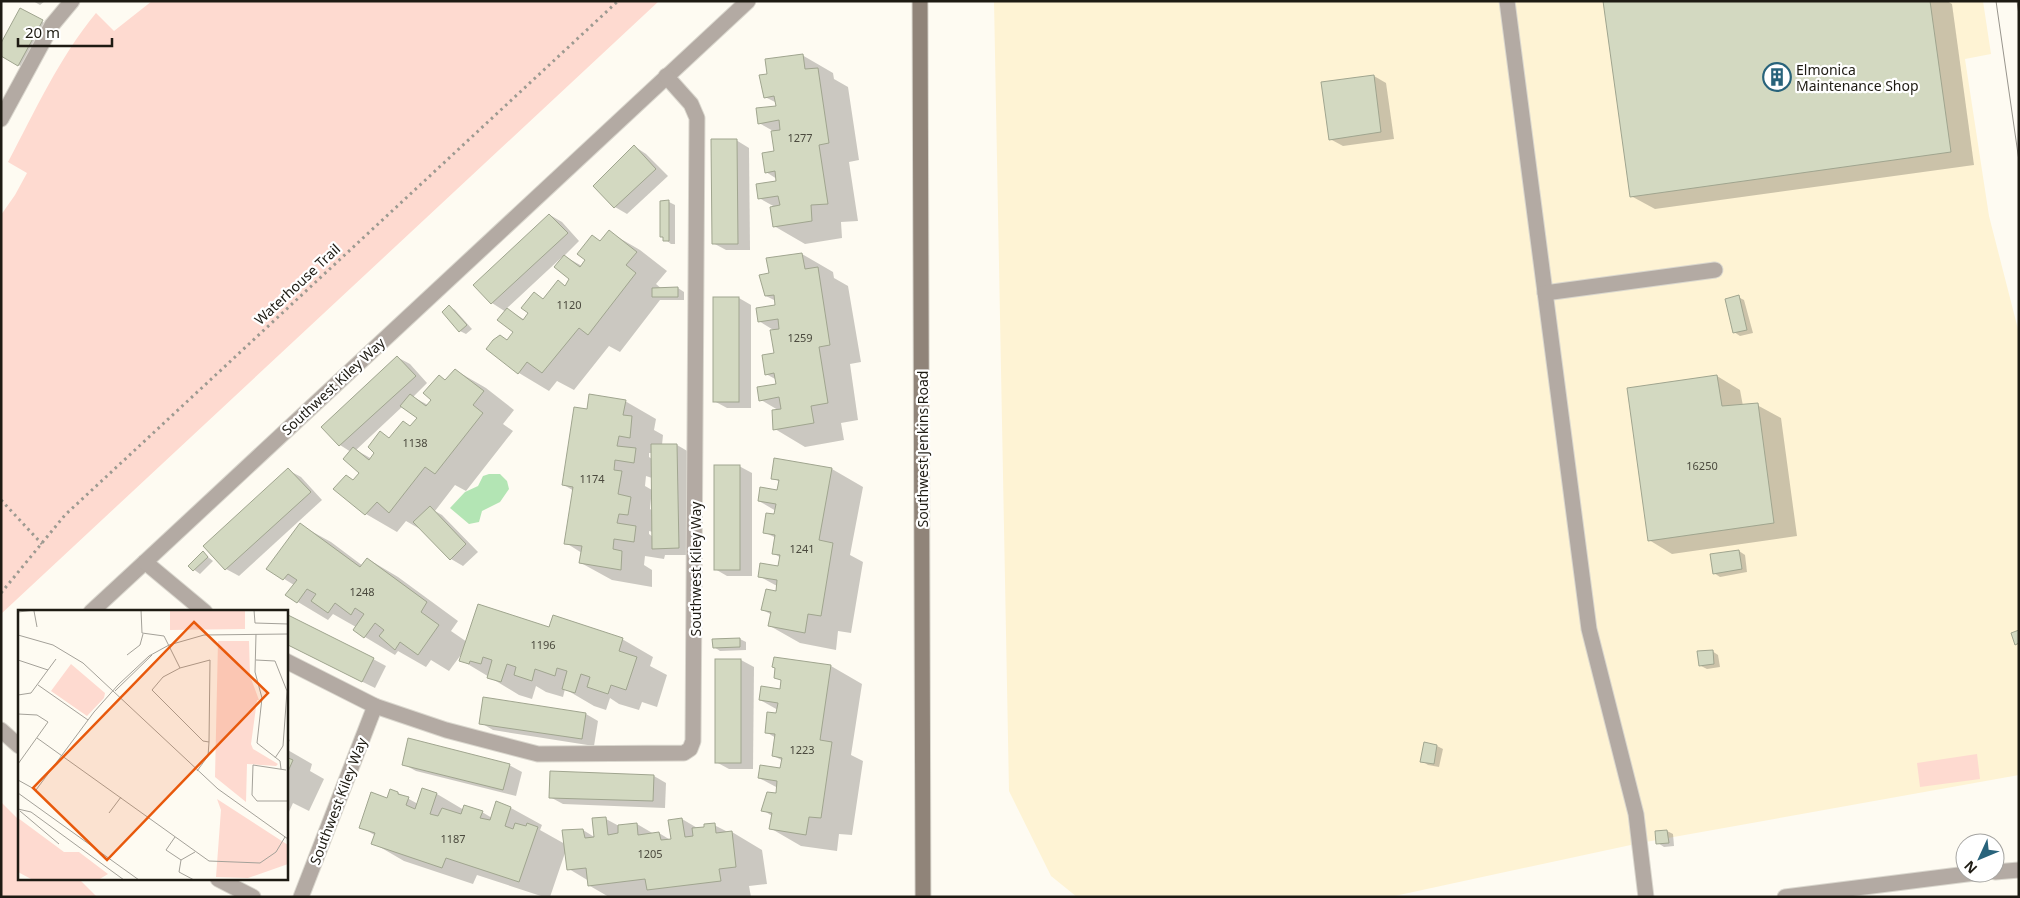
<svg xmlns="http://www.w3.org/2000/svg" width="2020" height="898" font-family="'Noto Sans',sans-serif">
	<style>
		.built { fill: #fef3d4 }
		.green { fill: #fedad0 }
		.water { fill: #b3e5b4 }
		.shadow { fill: #0003; fill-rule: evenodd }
		.building { fill: #d3d9c1; stroke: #a0a58f }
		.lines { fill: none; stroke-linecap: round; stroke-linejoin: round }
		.service-casing { stroke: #dad7ce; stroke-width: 17 }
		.tertiary-casing { stroke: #dad7ce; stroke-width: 17 }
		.secondary-casing { stroke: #dad7ce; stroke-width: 17 }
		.path { stroke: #9d9a91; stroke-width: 3; stroke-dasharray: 2.5 4; stroke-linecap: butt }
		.service { stroke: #b3aaa3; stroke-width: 15 }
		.tertiary { stroke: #b3aaa3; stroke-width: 15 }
		.secondary { stroke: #908479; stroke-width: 15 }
		.tram { stroke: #97948c; stroke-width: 1 }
		.labels { text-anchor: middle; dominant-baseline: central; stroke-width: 4.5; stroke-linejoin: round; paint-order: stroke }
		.number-label { font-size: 11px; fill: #4b4a3e }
		.poi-label { font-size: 14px; fill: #1e1b13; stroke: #fff; text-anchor: start }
		.street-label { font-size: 14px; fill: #1e1b13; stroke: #fff }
		.inset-road { fill: none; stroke: #a4a199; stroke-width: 1 }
		.view { fill: #e8590c; fill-opacity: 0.15; stroke: #e8590c; stroke-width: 2.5 }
		.inset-edge { fill: none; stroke: #1e1b13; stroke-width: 2.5 }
	</style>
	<rect width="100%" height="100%" fill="#fefbf2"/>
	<polygon class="built" points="994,1 1983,1 1991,54 1965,59 1989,216 2019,333 2019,775 1640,843 1390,897 1077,897 1051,876 1009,791"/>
	<g class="green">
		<path d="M152 1H659L1 614V215L15 195 27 173 8 162C35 111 59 58 96 13L114 31Z"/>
		<polygon points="1977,754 1980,779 1920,787 1917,763"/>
		<polygon points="1,802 19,820 19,879 79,879 97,897 1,897"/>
	</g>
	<polygon class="water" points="489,474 500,474 507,481 509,489 500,502 482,511 479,522 469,524 450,508 465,492 478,486 483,476"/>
	<g class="shadow">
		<polygon points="33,1 45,1 40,5"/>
		<polygon points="1604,1 1947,1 1952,4 1974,165 1655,209 1631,196"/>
		<polygon points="21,10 48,25 24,68 1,55"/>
		<polygon points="802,55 833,73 834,79 848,87 859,160 849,162 858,221 841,222 842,238 805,244 774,226 775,207 759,198 778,182 777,179 766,172 775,152 775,132 759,123 777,107 777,103 765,97 769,75"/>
		<polygon points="1374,76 1386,83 1394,139 1343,146 1330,139"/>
		<polygon points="736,140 749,148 750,250 726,250 713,243"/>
		<polygon points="634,146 646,154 668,176 627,214 615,207"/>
		<polygon points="669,202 675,205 675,244 671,244 661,236"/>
		<path d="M550 215 562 222 579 241 564 256 582 266 609 232 640 250 667 271 656 284 662 289 678 288 684 292V300H660L620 352 609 346 574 390 557 381 549 391 519 373 500 336 508 341 515 332 506 312 492 303 475 285ZM562 257 571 279 566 287 558 282 525 320 506 309Z"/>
		<polygon points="802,254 833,272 834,278 848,286 861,362 850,364 858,420 841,423 844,440 805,447 775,429 778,410 761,400 777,385 777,380 766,374 776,354 775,331 759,321 777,306 776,301 766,296 770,274"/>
		<polygon points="1738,297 1744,300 1753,333 1740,336 1734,332"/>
		<polygon points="739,298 751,305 751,408 727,408 714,401"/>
		<polygon points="450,307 455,310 472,329 466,334 460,331"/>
		<path d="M397 357 410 364 427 383 413 397 428 405 433 400 439 376 446 381 455 370 486 388 514 410 503 424 513 431 466 491 455 485 435 511 442 515 478 552 463 566 451 559 421 528 420 529 406 521 397 532 366 514 334 489 354 481 361 472 351 452 340 445 323 427ZM403 406 419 418 411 427 390 439 372 459 356 450Z"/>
		<polygon points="1717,376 1740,390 1743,406 1757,405 1781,418 1797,536 1672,554 1649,540"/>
		<path d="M625 401 656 419 654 430 663 435 662 445H677L689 452 691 555H665L664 559 645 556 644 565 652 570V587L612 580 581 563 582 553 566 543 574 491 564 485 588 411ZM649 453H652V459L649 457ZM646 476 652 478V490L645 486ZM651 499H653V511L650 509ZM649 531 653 532V537L649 534Z"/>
		<polygon points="775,459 832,469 863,487 850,555 863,562 851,633 838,631 836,650 800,643 770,626 772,615 763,610 777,592 777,586 759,576 779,567 781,558 773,553 776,538 764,532 775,515 776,511 759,501 778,492 780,482 773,478"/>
		<polygon points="739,466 752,473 752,576 727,576 715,569"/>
		<polygon points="288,470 301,477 322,500 239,576 226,569 205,546"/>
		<polygon points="300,525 331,542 363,566 368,559 398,577 458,621 451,631 467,642 550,629 622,639 653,657 650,666 667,675 657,707 642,702 639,710 619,704 610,698 606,710 594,706 565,689 563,697 546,692 536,686 532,699 519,695 461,660 463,652 449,671 431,660 426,667 398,651 395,655 365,637 354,630 356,627 333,614 328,620 298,602 287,595 294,585 268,569"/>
		<polygon points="1739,551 1745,555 1747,572 1720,577 1714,573"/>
		<polygon points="203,553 213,561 200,574 189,566"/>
		<polygon points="740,639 746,642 746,650 720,651 714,647"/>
		<polygon points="286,644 373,659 386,666 375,688"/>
		<polygon points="1712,651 1718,655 1720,667 1707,669 1701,666"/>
		<polygon points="775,658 831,666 862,684 851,755 863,761 852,835 839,834 837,851 801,846 770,828 772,816 763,810 777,794 778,788 759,778 781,769 783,761 774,756 776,738 766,732 777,714 778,710 760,700 781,690 782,681 775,677 776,668"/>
		<polygon points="716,660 741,660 754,667 753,769 729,769 716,762"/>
		<polygon points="586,714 598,721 594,746 493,730 481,723"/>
		<polygon points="286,738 290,740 286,748"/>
		<polygon points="1437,746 1443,749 1439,767 1428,765 1422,761"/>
		<polygon points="286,749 312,764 310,771 324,779 309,811 293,803 288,814 286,813"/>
		<polygon points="403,764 509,765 522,772 516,796 416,771"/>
		<polygon points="654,776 666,783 665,808 563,804 550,797"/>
		<polygon points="398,793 418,804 437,794 464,810 482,812 492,818 497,803 511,808 542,825 540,830 565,844 583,830 596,838 606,819 619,826 637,824 654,834 659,833 672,841 682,819 699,829 714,825 728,832 732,832 762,850 767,884 749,886 751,897 609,897 590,886 589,881 569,869 566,850 550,897 544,897 477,875 473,884 404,861 373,843 376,836 361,827 388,800"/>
		<polygon points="1667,831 1673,834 1674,846 1664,847 1658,843"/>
	</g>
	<g class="building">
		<polygon points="1603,1 1930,1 1951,152 1630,197"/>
		<polygon points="20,8 43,20 18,66 1,56 1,43"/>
		<polygon points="803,54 805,69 818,68 829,143 819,145 828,204 811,205 812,221 773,227 770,207 780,205 778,196 758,199 756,184 776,181 775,171 765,173 762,153 774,151 771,131 780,130 779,120 758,124 756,108 776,106 774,96 764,98 759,75 767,74 765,59"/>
		<polygon points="1374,75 1381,132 1329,140 1321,82"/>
		<polygon points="711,139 737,139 738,244 712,244"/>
		<polygon points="634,145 656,169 614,208 593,186"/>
		<polygon points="669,200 669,241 663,241 663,237 660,237 660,201"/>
		<polygon points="549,214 568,233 491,304 473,285"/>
		<polygon points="609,230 637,252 626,265 636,273 588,335 579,328 542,373 527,362 518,374 486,349 493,340 500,335 507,340 513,332 497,320 507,308 523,320 528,313 521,308 534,292 543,299 558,280 565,286 569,279 554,267 564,255 580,267 585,260 577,254 592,235 600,241"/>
		<polygon points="802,253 805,269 818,267 830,345 819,347 828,403 811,406 814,423 773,430 772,410 781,409 779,397 759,401 757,387 776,384 774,373 765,375 762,355 774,353 770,330 779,329 778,319 758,322 756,308 775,305 774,295 765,296 759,275 769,273 766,258"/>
		<polygon points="678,287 678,297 652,297 652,288"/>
		<polygon points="1739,295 1747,330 1733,333 1725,299"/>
		<rect x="713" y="297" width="26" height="105"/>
		<polygon points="449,305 467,325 459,332 442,312"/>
		<polygon points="397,356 416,376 339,446 321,427"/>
		<polygon points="455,369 484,391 473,405 483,413 435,474 425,467 389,513 377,502 365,515 333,489 346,475 353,480 359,473 343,459 353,447 369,460 374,453 368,447 380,431 389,438 403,421 410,426 417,418 400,406 410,394 426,406 431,400 423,393 439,375 445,380"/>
		<polygon points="1717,375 1722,406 1758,403 1774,523 1648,541 1627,388"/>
		<polygon points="589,394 626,400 623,415 632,416 630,438 619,436 617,446 636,448 634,463 615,460 614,470 622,471 618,494 631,497 628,515 619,514 617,523 636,526 634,542 614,539 613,549 622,551 621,570 579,563 582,546 564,544 573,487 562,485 574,407 587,409"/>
		<polygon points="651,444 677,444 679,548 652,549"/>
		<polygon points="774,458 832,468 819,540 833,543 821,616 808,614 805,633 768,626 771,612 761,610 766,589 776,591 777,580 758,577 760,563 778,566 780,555 772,554 775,535 763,533 766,513 774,514 776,504 758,501 760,487 777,490 779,480 771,479"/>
		<rect x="714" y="465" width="26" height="105"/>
		<polygon points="288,468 311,492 225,570 203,546"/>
		<polygon points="430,506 466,544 450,560 413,522"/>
		<polygon points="300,523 360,567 367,558 427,602 421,612 439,625 418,655 400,642 395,650 379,636 384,630 375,623 364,638 353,630 364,614 355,608 351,615 335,603 328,613 311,601 316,594 307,589 297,603 285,595 297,580 288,574 283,580 266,569"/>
		<polygon points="1739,550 1742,569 1713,574 1710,554"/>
		<polygon points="203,551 208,557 193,571 188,566"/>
		<polygon points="478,604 549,627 553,615 623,638 619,651 637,657 626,690 611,685 608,694 587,687 590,677 581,674 575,693 562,689 567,671 557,668 555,676 535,669 532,681 514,675 516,667 507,664 501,682 487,678 492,660 483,657 481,664 470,661 469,664 459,661"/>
		<polygon points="286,614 374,658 362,682 286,644"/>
		<polygon points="2019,630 2019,643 2015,645 2011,633"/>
		<polygon points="740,638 740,647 713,648 712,639"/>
		<polygon points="1713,650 1714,664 1699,666 1697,651"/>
		<polygon points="774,657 831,665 820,740 832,742 821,818 809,817 806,835 769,829 772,813 761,811 767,792 776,793 777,781 758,778 760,765 780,768 782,758 772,756 775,734 765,733 767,712 776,713 778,703 759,700 761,686 780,689 781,680 774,678 775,668 772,667"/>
		<rect x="715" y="659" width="26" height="104"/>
		<polygon points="483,697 586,713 582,739 479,724"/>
		<polygon points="408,738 510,764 503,790 402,765"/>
		<polygon points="1424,742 1437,745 1434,764 1420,762"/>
		<polygon points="286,757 293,760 286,776"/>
		<polygon points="550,771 654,775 653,801 549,798"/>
		<polygon points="422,788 437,793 430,814 438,816 442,808 461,814 464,805 483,811 480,818 490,820 496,801 511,807 505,826 513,829 515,823 526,826 527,823 538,827 519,882 446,858 442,868 371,844 375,833 359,828 371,792 387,798 390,789 398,792 398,794 409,797 406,805 415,809"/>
		<polygon points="606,817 608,835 618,833 618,825 637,823 638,835 659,832 661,840 671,839 668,820 682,818 685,837 693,836 692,828 704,827 704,824 715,823 716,833 732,831 736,867 719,869 721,881 647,890 645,879 588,886 586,868 567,870 562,830 583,829 585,838 594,837 592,818"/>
		<polygon points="1667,830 1669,843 1656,844 1655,831"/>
	</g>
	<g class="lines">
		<defs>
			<g id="service">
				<polyline points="1507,1 1589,629 1636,814 1646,897"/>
				<polyline points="1,119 52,25 72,1"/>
				<polyline points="1545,293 1715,270"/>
				<polyline points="91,612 145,562"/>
				<polyline points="205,612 145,562 748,1"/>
				<polyline points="286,661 375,706 446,730 538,754 684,753 690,749 693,741 697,118 691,104 666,76"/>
				<polyline points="1995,872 2019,870"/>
				<polyline points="301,897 375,706"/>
				<polyline points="1785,897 1975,873"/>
			</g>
			<g id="tertiary">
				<polyline points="1,730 19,746"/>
				<polyline points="218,879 253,897"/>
			</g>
			<polyline id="secondary" points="920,1 923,897"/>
		</defs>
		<use href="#service" class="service-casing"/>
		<use href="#tertiary" class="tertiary-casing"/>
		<use href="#secondary" class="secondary-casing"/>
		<g class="path">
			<polyline points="1,500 42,544"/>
			<polyline points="1,593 65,515 618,1"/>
		</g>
		<use href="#service" class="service"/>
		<use href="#tertiary" class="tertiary"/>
		<use href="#secondary" class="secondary"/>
		<g class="tram">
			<polyline points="1996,1 2019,161"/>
			<polyline points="2017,1 2019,15"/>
		</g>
	</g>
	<defs>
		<symbol id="building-ring" viewBox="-11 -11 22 22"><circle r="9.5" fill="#fff" stroke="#28637b" stroke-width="1.5"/><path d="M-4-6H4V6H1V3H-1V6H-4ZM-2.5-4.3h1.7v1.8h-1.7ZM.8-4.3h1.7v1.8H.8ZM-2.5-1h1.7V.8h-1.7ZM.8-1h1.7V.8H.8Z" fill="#28637b"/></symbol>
	</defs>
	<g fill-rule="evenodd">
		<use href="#building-ring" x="1761" y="61" width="32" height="32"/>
	</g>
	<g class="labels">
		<g class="number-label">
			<text x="800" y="137">1277</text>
			<text x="569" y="304">1120</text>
			<text x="800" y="337">1259</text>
			<text x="415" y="442">1138</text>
			<text x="1702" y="465">16250</text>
			<text x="592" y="478">1174</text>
			<text x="802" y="548">1241</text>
			<text x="362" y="591">1248</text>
			<text x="543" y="644">1196</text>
			<text x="802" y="749">1223</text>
			<text x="453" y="838">1187</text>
			<text x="650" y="853">1205</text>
		</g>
		<g class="poi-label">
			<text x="1796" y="69">Elmonica<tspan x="1796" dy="16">Maintenance Shop</tspan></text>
		</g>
		<g class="street-label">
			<text transform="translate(297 284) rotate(-43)">Waterhouse Trail</text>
			<text transform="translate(333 386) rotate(-43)">Southwest Kiley Way</text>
			<text transform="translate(922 449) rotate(-90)">Southwest Jenkins Road</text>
			<text transform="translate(695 569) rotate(-90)">Southwest Kiley Way</text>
			<text transform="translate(338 801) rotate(-69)">Southwest Kiley Way</text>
		</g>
	</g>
	<g transform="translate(18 610)">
		<rect width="270" height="270" fill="#fefbf2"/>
		<path d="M152 0H227V19L152 20ZM200 31H231L232 66 241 90H239L233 134 235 139 260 154 258 156 229 154 228 192 197 167ZM53 54 87 83 86 88 69 106 33 81ZM199 189 270 235V254L230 268 198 267 203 200ZM0 208 46 242H61L90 264 80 270H15L0 262Z" fill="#fedad0"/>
		<path class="inset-road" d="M123 0 124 23 146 26 162 58M236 0 237 13 270 14M16 1 19 17M0 2 17 0M238 24 237 62 244 88 239 133 262 151 263 159M0 25 35 35 65 53 200 179 270 229M109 45 122 35 125 24M0 50 30 60M238 50 257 51 269 81 265 136 257 148M20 75 70 110M97 81 134 45M0 85 13 83 38 49M0 104 19 105 30 112 0 154M19 128 191 251 242 253 258 242 267 227M268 160 235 155 234 185 239 191H270M179 161 190 146 191 132 192 50 162 58 145 67 134 80 185 131 191 132M0 170 18 180 76 102 100 75 131 46 151 35 186 25 270 24M0 183 121 270M0 199 13 202 106 270M2 201 41 234M91 203 103 187M157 227 148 240 163 250 177 242M163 250 161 262 176 270"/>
		<path class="view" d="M176 12 250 83 89 250 15 178Z"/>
		<rect width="270" height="270" class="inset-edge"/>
	</g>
	<rect width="2020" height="898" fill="none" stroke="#1e1b13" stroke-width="5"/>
	<g transform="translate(1980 858) rotate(226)"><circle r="24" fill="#ffffff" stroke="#a5a4a1"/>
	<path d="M0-4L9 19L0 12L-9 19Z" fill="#28637b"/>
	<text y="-8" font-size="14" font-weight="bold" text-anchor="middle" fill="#1e1b13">N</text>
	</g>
	<path d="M18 38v8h94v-8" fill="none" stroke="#1e1b13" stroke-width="2.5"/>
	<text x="25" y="38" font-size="15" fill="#1e1b13" stroke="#ffffff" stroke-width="4" paint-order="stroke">20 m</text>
</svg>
